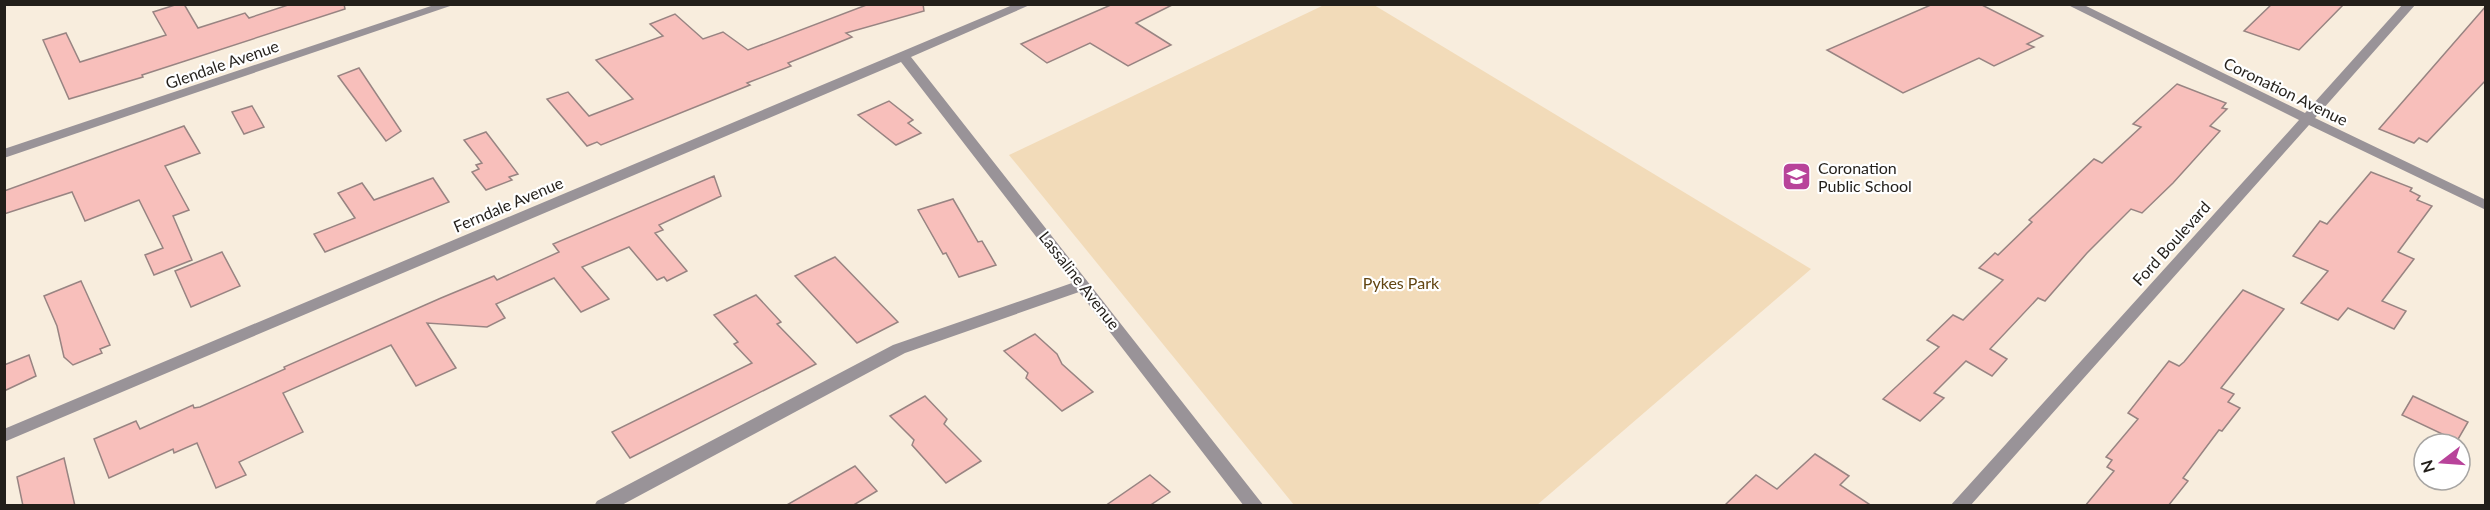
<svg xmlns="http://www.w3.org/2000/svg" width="2490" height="510" font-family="Lato,sans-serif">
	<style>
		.green { fill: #f2dbb9 }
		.building { fill: #f8bfbb; stroke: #988482; stroke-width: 1.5 }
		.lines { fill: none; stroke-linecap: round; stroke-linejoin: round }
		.minor { fill: #999398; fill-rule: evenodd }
		.labels { text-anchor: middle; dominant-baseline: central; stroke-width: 4.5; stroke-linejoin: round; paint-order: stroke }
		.street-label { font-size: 16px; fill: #231f1a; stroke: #fff }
		.poi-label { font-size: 16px; fill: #231f1a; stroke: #fff; text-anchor: start }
		.park-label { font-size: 16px; fill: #624512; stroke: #fff }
	</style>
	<rect width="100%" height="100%" fill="#f8eddd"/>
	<polygon class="green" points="1324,5 1374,5 1811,269 1537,505 1294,505 1009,155"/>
	<g class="building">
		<polygon points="178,4 184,4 198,28 245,13 249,18 291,4 344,4 345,9 142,75 143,77 69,99 43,40 66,33 80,62 166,35 153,12"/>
		<polygon points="869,4 923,4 924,11 846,33 852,37 788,63 791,66 747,83 750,85 601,145 597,142 587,146 547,99 568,92 589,116 633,99 596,60 663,36 650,24 675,14 703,39 723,32 748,50"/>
		<polygon points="1113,4 1174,4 1136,23 1171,45 1128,66 1090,43 1047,63 1021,44"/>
		<polygon points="1933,4 1980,4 2043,36 2027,44 2034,47 1994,66 1979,58 1903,93 1827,50"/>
		<polygon points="2272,4 2344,4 2299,50 2244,31"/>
		<polygon points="2486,6 2486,80 2427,142 2419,138 2414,143 2379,129"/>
		<polygon points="359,68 401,131 386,141 338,76"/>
		<polygon points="2177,84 2226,103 2222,108 2227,109 2210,126 2220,131 2173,183 2142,213 2131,209 2087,253 2045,301 2038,298 1990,349 2007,359 1992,376 1966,361 1934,393 1944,398 1920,421 1883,399 1939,347 1927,340 1953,315 1963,320 2003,280 1979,268 1995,253 1998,255 2032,222 2029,220 2094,159 2102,163 2141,127 2133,124"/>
		<polygon points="889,101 913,120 908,123 921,133 896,145 858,115"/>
		<polygon points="252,106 264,127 244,134 232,112"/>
		<polygon points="184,126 200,153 165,166 189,210 173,216 192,260 154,275 145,255 163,248 139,200 85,221 72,192 4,214 4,191"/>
		<polygon points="486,132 518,174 509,177 512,180 486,190 472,172 479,169 476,165 482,163 464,140"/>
		<polygon points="2371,172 2412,188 2410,191 2420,196 2417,200 2432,206 2398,252 2414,259 2382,301 2406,311 2394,329 2348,308 2338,320 2301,303 2328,271 2293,256 2320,221 2327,224"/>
		<polygon points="714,176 721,196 659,225 663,230 655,233 687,271 667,281 664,277 657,280 629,247 582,267 609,299 581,312 554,278 496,304 505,318 487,327 427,323 456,368 416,386 391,345 283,393 303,432 239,462 246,475 216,488 197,443 174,453 173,449 109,478 94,439 136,421 140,429 193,405 194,408 200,407 285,369 284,367 441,298 494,276 497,280 559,252 553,244"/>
		<polygon points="433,178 449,202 325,252 314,234 355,218 338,193 362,183 374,200"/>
		<polygon points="953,199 978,242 982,241 996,265 959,277 946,253 943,254 918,210"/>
		<polygon points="222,252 240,286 191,307 175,271"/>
		<polygon points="835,257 898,322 857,343 795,276"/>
		<polygon points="81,281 110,345 100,349 102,353 73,365 64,357 57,326 44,296"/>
		<polygon points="2243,290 2284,309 2221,388 2234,394 2228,402 2240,408 2222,431 2219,430 2183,478 2188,481 2168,506 2085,506 2114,471 2107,467 2112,460 2106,457 2138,419 2128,413 2169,361 2179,366 2184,362"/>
		<polygon points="756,295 781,322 777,324 816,364 630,458 612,432 752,363 734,344 738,342 714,315"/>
		<polygon points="1035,334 1057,354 1062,364 1093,392 1062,411 1026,378 1028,373 1004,351"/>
		<polygon points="29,355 36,376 4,391 4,365"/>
		<polygon points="925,396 947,419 944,424 981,461 946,483 912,445 914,440 890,416"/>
		<polygon points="2413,396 2468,422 2457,441 2402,415"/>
		<polygon points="1815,454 1849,476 1840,485 1872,506 1724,506 1756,475 1777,489"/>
		<polygon points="64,458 75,506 23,506 17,477"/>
		<polygon points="855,466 877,491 852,506 785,506"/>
		<polygon points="1150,475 1170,492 1149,506 1105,506"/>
	</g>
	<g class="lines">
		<g class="minor">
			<polygon points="437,4 456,4 4,158 4,149"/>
			<polygon points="1015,4 1032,4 911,57 1264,506 1244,506 1079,292 905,353 620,506 594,506 597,501 893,345 1072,283 901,62 4,442 4,429"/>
			<polygon points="2066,4 2082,4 2305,113 2403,4 2416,4 2315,118 2486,200 2486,210 2309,125 1970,506 1950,506 2299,120"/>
		</g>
	</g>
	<defs>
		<symbol id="school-square" viewBox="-11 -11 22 22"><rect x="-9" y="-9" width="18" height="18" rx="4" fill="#b8439a" stroke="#fff"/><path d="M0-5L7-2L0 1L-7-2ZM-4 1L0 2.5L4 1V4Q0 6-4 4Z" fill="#fff"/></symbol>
	</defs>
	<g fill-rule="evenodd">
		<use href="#school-square" x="1780" y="160" width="33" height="33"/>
	</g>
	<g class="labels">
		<g class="street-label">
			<text transform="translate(222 64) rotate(-19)">Glendale Avenue</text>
			<text transform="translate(2286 91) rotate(26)">Coronation Avenue</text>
			<text transform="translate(508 204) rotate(-23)">Ferndale Avenue</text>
			<text transform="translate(2171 243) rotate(-48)">Ford Boulevard</text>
			<text transform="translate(1080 280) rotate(52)">Lassaline Avenue</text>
		</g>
		<g class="poi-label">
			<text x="1818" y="167">Coronation<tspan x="1818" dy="18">Public School</tspan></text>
		</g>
		<g class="park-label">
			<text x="1401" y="282">Pykes Park</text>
		</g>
	</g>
	<rect width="2490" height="510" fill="none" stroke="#231f1a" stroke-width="12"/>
	<g transform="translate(2442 462) rotate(253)"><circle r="28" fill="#ffffff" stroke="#a7a5a3" stroke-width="1.5"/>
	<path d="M0-4.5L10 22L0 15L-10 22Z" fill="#b8439a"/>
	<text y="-9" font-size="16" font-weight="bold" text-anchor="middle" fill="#231f1a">N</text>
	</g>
</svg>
